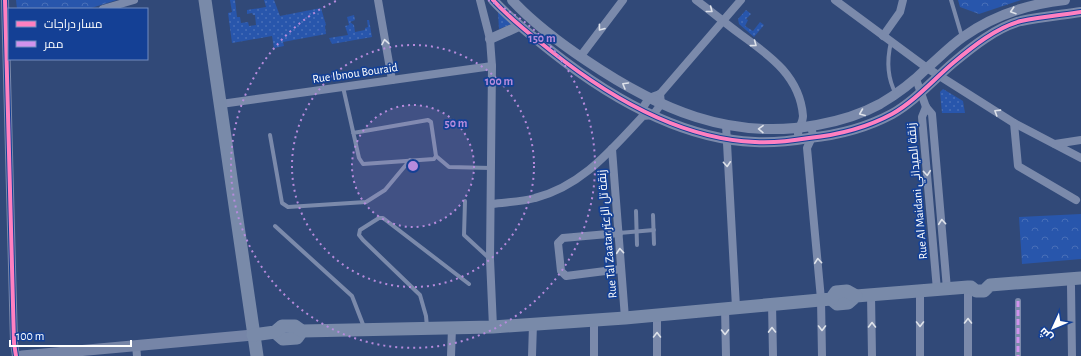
<svg xmlns="http://www.w3.org/2000/svg" width="1081" height="356" font-family="'Alegreya Sans',Cairo,sans-serif">
	<style>
		.grass { fill: url(#grass-dots) }
		.forest { fill: url(#forest-crowns) }
		.lines { fill: none; stroke-linecap: round; stroke-linejoin: round }
		.service { stroke: #7b8aab; stroke-width: 4 }
		.pedestrian { stroke: #7b8aab; stroke-width: 6 }
		.minor { stroke: #7b8aab; stroke-width: 8 }
		.tertiary { stroke: #7b8aab; stroke-width: 10 }
		.secondary { stroke: #7685a7; stroke-width: 11 }
		.primary { stroke: #798aa9; stroke-width: 13 }
		.quiet { stroke: #d193ec; stroke-width: 3; stroke-dasharray: 6 3; stroke-linecap: butt }
		.cycleway-casing { stroke: #144095; stroke-width: 6 }
		.cycleway { stroke: #ff80c0; stroke-width: 4 }
		.oneway { stroke: #dee2ea }
		.ring { fill: none; stroke: #b68bdc; stroke-width: 2; stroke-dasharray: 2 4 }
		.labels { text-anchor: middle; dominant-baseline: central; stroke-width: 3.5; stroke-linejoin: round; paint-order: stroke }
		.street-label { font-size: 12px; fill: #fff; stroke: #144095 }
		.centre { fill: #b68bdc; stroke: #144095; stroke-width: 2 }
		.ring-label { font-size: 12px; text-anchor: middle; font-weight: bold; fill: #b68bdc; stroke: #144095; stroke-width: 3.5; stroke-linejoin: round; paint-order: stroke }
	</style>
	<defs>
		<pattern id="grass-dots" width="8" height="8" patternUnits="userSpaceOnUse"><rect width="8" height="8" fill="#2856ac"/><path d="M2 2h.1M6 6h.1" fill="none" stroke="#486fb8" stroke-width="1.8" stroke-linecap="round"/></pattern>
		<pattern id="forest-crowns" width="20" height="18" patternUnits="userSpaceOnUse"><rect width="20" height="18" fill="#2856ac"/><path d="M2 6a3 3 0 1 1 6 0M12 15a3 3 0 1 1 6 0" fill="none" stroke="#486fb8"/></pattern>
	</defs>
	<rect width="100%" height="100%" fill="#314978"/>
	<g class="grass">
		<polygon points="230,0 235,0 237,17 240,17 241,23 248,22 249,26 256,25 255,15 253,15 252,13 247,14 247,10 266,7 264,0 274,0 280,16 321,8 326,25 325,26 326,34 283,42 284,46 274,48 272,36 232,43 228,13 232,12"/>
		<polygon points="746,10 751,14 746,19 748,20 745,26 753,31 760,22 764,25 754,37 739,24 738,19"/>
		<polygon points="498,12 512,24 499,29"/>
		<polygon points="354,15 355,20 350,22 354,25 355,32 365,30 365,28 368,27 367,20 369,20 372,37 332,44 329,38 348,35 345,26 349,25 347,17"/>
		<polygon points="943,89 963,101 965,113 942,113 940,92"/>
	</g>
	<g class="forest">
		<polygon points="16,0 117,0 88,9 17,9"/>
		<polygon points="958,0 1021,0 979,14 960,7"/>
		<polygon points="1081,214 1081,259 1022,264 1019,217"/>
	</g>
	<g class="lines">
		<g class="service">
			<polyline points="951,0 962,37"/>
			<path d="M891 42C887 59 887 78 896 94"/>
			<polyline points="343,87 359,158 363,164 434,159 436,156 431,122 428,120 353,133"/>
			<polyline points="270,135 282,203 288,207 366,202 385,190 410,160"/>
			<polyline points="436,156 449,167 491,168"/>
			<polyline points="465,201 464,235 490,259"/>
			<polyline points="636,211 637,245"/>
			<polyline points="653,215 654,244"/>
			<polyline points="275,226 352,296 364,327"/>
			<polyline points="619,233 654,230"/>
			<polyline points="427,327 426,316 420,295 363,240 359,235 360,230 379,218 383,218 469,284"/>
		</g>
		<polyline class="pedestrian" points="1018,301 1018,356"/>
		<g class="minor">
			<polyline points="5,0 14,343 16,356"/>
			<polyline points="378,0 392,80"/>
			<polyline points="480,0 490,39 492,66 490,259 493,327"/>
			<path d="M696 0C711 11 725 23 740 34 769 55 800 76 803 116 803 123 798 128 798 134L800 139"/>
			<polyline points="835,0 927,68 1014,123 1081,158"/>
			<polyline points="103,9 134,0"/>
			<polyline points="883,36 900,12 903,0"/>
			<polyline points="580,57 623,0"/>
			<polyline points="916,79 926,107 932,114 947,289"/>
			<polyline points="221,104 492,66"/>
			<polyline points="926,107 922,117 937,290"/>
			<polyline points="643,115 642,109 649,98 660,94 741,0"/>
			<polyline points="1014,123 1018,166 1076,200"/>
			<polyline points="726,125 736,307"/>
			<polyline points="811,126 813,135 807,148 821,299 822,356"/>
			<polyline points="1055,144 1081,140"/>
			<polyline points="612,149 625,318"/>
			<path d="M492 204C506 202 521 202 535 198 582 186 611 150 643 116L653 115 661 104 660 94"/>
			<polyline points="619,233 563,238 558,243 561,271 566,276 621,269"/>
			<polyline points="1071,286 1072,356"/>
			<polyline points="968,287 968,356"/>
			<polyline points="920,291 920,356"/>
			<polyline points="871,295 872,356"/>
			<polyline points="772,303 773,356"/>
			<polyline points="725,307 726,356"/>
			<polyline points="594,320 594,356"/>
			<polyline points="136,345 137,356"/>
			<polyline points="451,356 452,328"/>
			<polyline points="532,356 533,324"/>
			<polyline points="657,356 657,314"/>
		</g>
		<g class="tertiary">
			<path d="M493 0C510 19 531 35 551 51 609 97 680 139 755 142 773 143 791 141 809 138 838 135 866 128 892 114 915 101 933 80 953 63 972 47 997 27 1021 21 1041 17 1061 15 1081 12"/>
			<path d="M512 0C534 24 560 43 587 61 658 109 730 141 817 125 839 121 860 115 880 104 897 94 913 82 927 68 939 58 950 46 963 37 994 15 1028 4 1065 0"/>
			<polyline points="490,39 519,26"/>
		</g>
		<polyline class="secondary" points="22,356 253,335"/>
		<g class="primary">
			<polyline points="205,0 257,356"/>
			<polyline points="831,299 837,304 848,303 856,296 968,287 971,287 976,291 984,291 990,285 1081,278"/>
			<polyline points="275,332 283,339 297,338 302,331"/>
			<polyline points="253,335 275,332 282,326 295,326 302,331 493,327 625,318 831,299 836,292 847,291 856,296"/>
		</g>
		<polyline class="quiet" points="1018,301 1018,356"/>
		<defs>
			<g id="cycleway">
				<polyline points="5,0 14,343 16,356"/>
				<path d="M493 0C510 19 531 35 551 51 609 97 680 139 755 142 773 143 791 141 809 138 838 135 866 128 892 114 915 101 933 80 953 63 972 47 997 27 1021 21 1041 17 1061 15 1081 12"/>
			</g>
		</defs>
		<use href="#cycleway" class="cycleway-casing"/>
		<use href="#cycleway" class="cycleway"/>
	</g>
	<defs><path id="oneway-chevron" d="M-2-3.5L2.5 0L-2 3.5" fill="none" stroke-width="1.6" stroke-linecap="round" stroke-linejoin="round"/></defs>
	<g class="oneway">
		<use href="#oneway-chevron" transform="translate(710 10) rotate(38)"/>
		<use href="#oneway-chevron" transform="translate(1013 11) rotate(162)"/>
		<use href="#oneway-chevron" transform="translate(601 28) rotate(127)"/>
		<use href="#oneway-chevron" transform="translate(385 42) rotate(-100)"/>
		<use href="#oneway-chevron" transform="translate(754 44) rotate(37)"/>
		<use href="#oneway-chevron" transform="translate(625 85) rotate(-150)"/>
		<use href="#oneway-chevron" transform="translate(997 112) rotate(-148)"/>
		<use href="#oneway-chevron" transform="translate(862 113) rotate(158)"/>
		<use href="#oneway-chevron" transform="translate(761 129) rotate(-179)"/>
		<use href="#oneway-chevron" transform="translate(727 164) rotate(86)"/>
		<use href="#oneway-chevron" transform="translate(927 173) rotate(85)"/>
		<use href="#oneway-chevron" transform="translate(942 222) rotate(-95)"/>
		<use href="#oneway-chevron" transform="translate(620 251) rotate(-95)"/>
		<use href="#oneway-chevron" transform="translate(818 261) rotate(-95)"/>
		<use href="#oneway-chevron" transform="translate(968 321) rotate(-90)"/>
		<use href="#oneway-chevron" transform="translate(920 324) rotate(90)"/>
		<use href="#oneway-chevron" transform="translate(872 325) rotate(-90)"/>
		<use href="#oneway-chevron" transform="translate(822 328) rotate(90)"/>
		<use href="#oneway-chevron" transform="translate(772 330) rotate(-91)"/>
		<use href="#oneway-chevron" transform="translate(725 332) rotate(89)"/>
		<use href="#oneway-chevron" transform="translate(657 335) rotate(-90)"/>
	</g>
	<circle cx="413" cy="166" r="61" fill="#b68bdc" fill-opacity=".12"/>
	<g class="ring">
		<circle cx="413" cy="166" r="61"/>
		<circle cx="413" cy="166" r="121"/>
		<path d="M488 0A182 182 0 1 1 338 0"/>
	</g>
	<g class="labels">
		<g class="street-label">
			<text transform="translate(355 73) rotate(-8)">Rue Ibnou Bouraid</text>
			<text transform="translate(917 191) rotate(-95)">Rue Al Maidani زنقة الميداني</text>
			<text transform="translate(607 234) rotate(-95)">Rue Tal Zaatar زنقة تل الزعتر</text>
		</g>
	</g>
	<circle cx="413" cy="166" r="6" class="centre"/>
	<g class="ring-label">
		<text x="542" y="42">150 m</text>
		<text x="499" y="85">100 m</text>
		<text x="456" y="127">50 m</text>
	</g>
	<rect x="8" y="8" width="140" height="52" fill="#144095" stroke="#728cbf"/>
	<rect x="16" y="21" width="20" height="6" fill="#ff80c0" stroke="#728cbf"/>
	<text x="44" y="28" font-size="12" fill="#ffffff">مسار دراجات</text>
	<rect x="16" y="41" width="20" height="6" fill="#d193ec" stroke="#728cbf"/>
	<text x="44" y="48" font-size="12" fill="#ffffff">ممر</text>
	<g transform="translate(1053 328) rotate(226)" stroke="#144095" stroke-width="3" paint-order="stroke">
	<path d="M0-3L7 15L0 10L-7 15Z" fill="#ffffff"/>
	<text y="-6" font-size="11" font-weight="bold" text-anchor="middle" fill="#ffffff">ش</text>
	</g>
	<path d="M10 340v6h121v-6" fill="none" stroke="#ffffff" stroke-width="2"/>
	<text x="16" y="340" font-size="12" fill="#ffffff" stroke="#144095" stroke-width="3" paint-order="stroke">100 m</text>
</svg>
